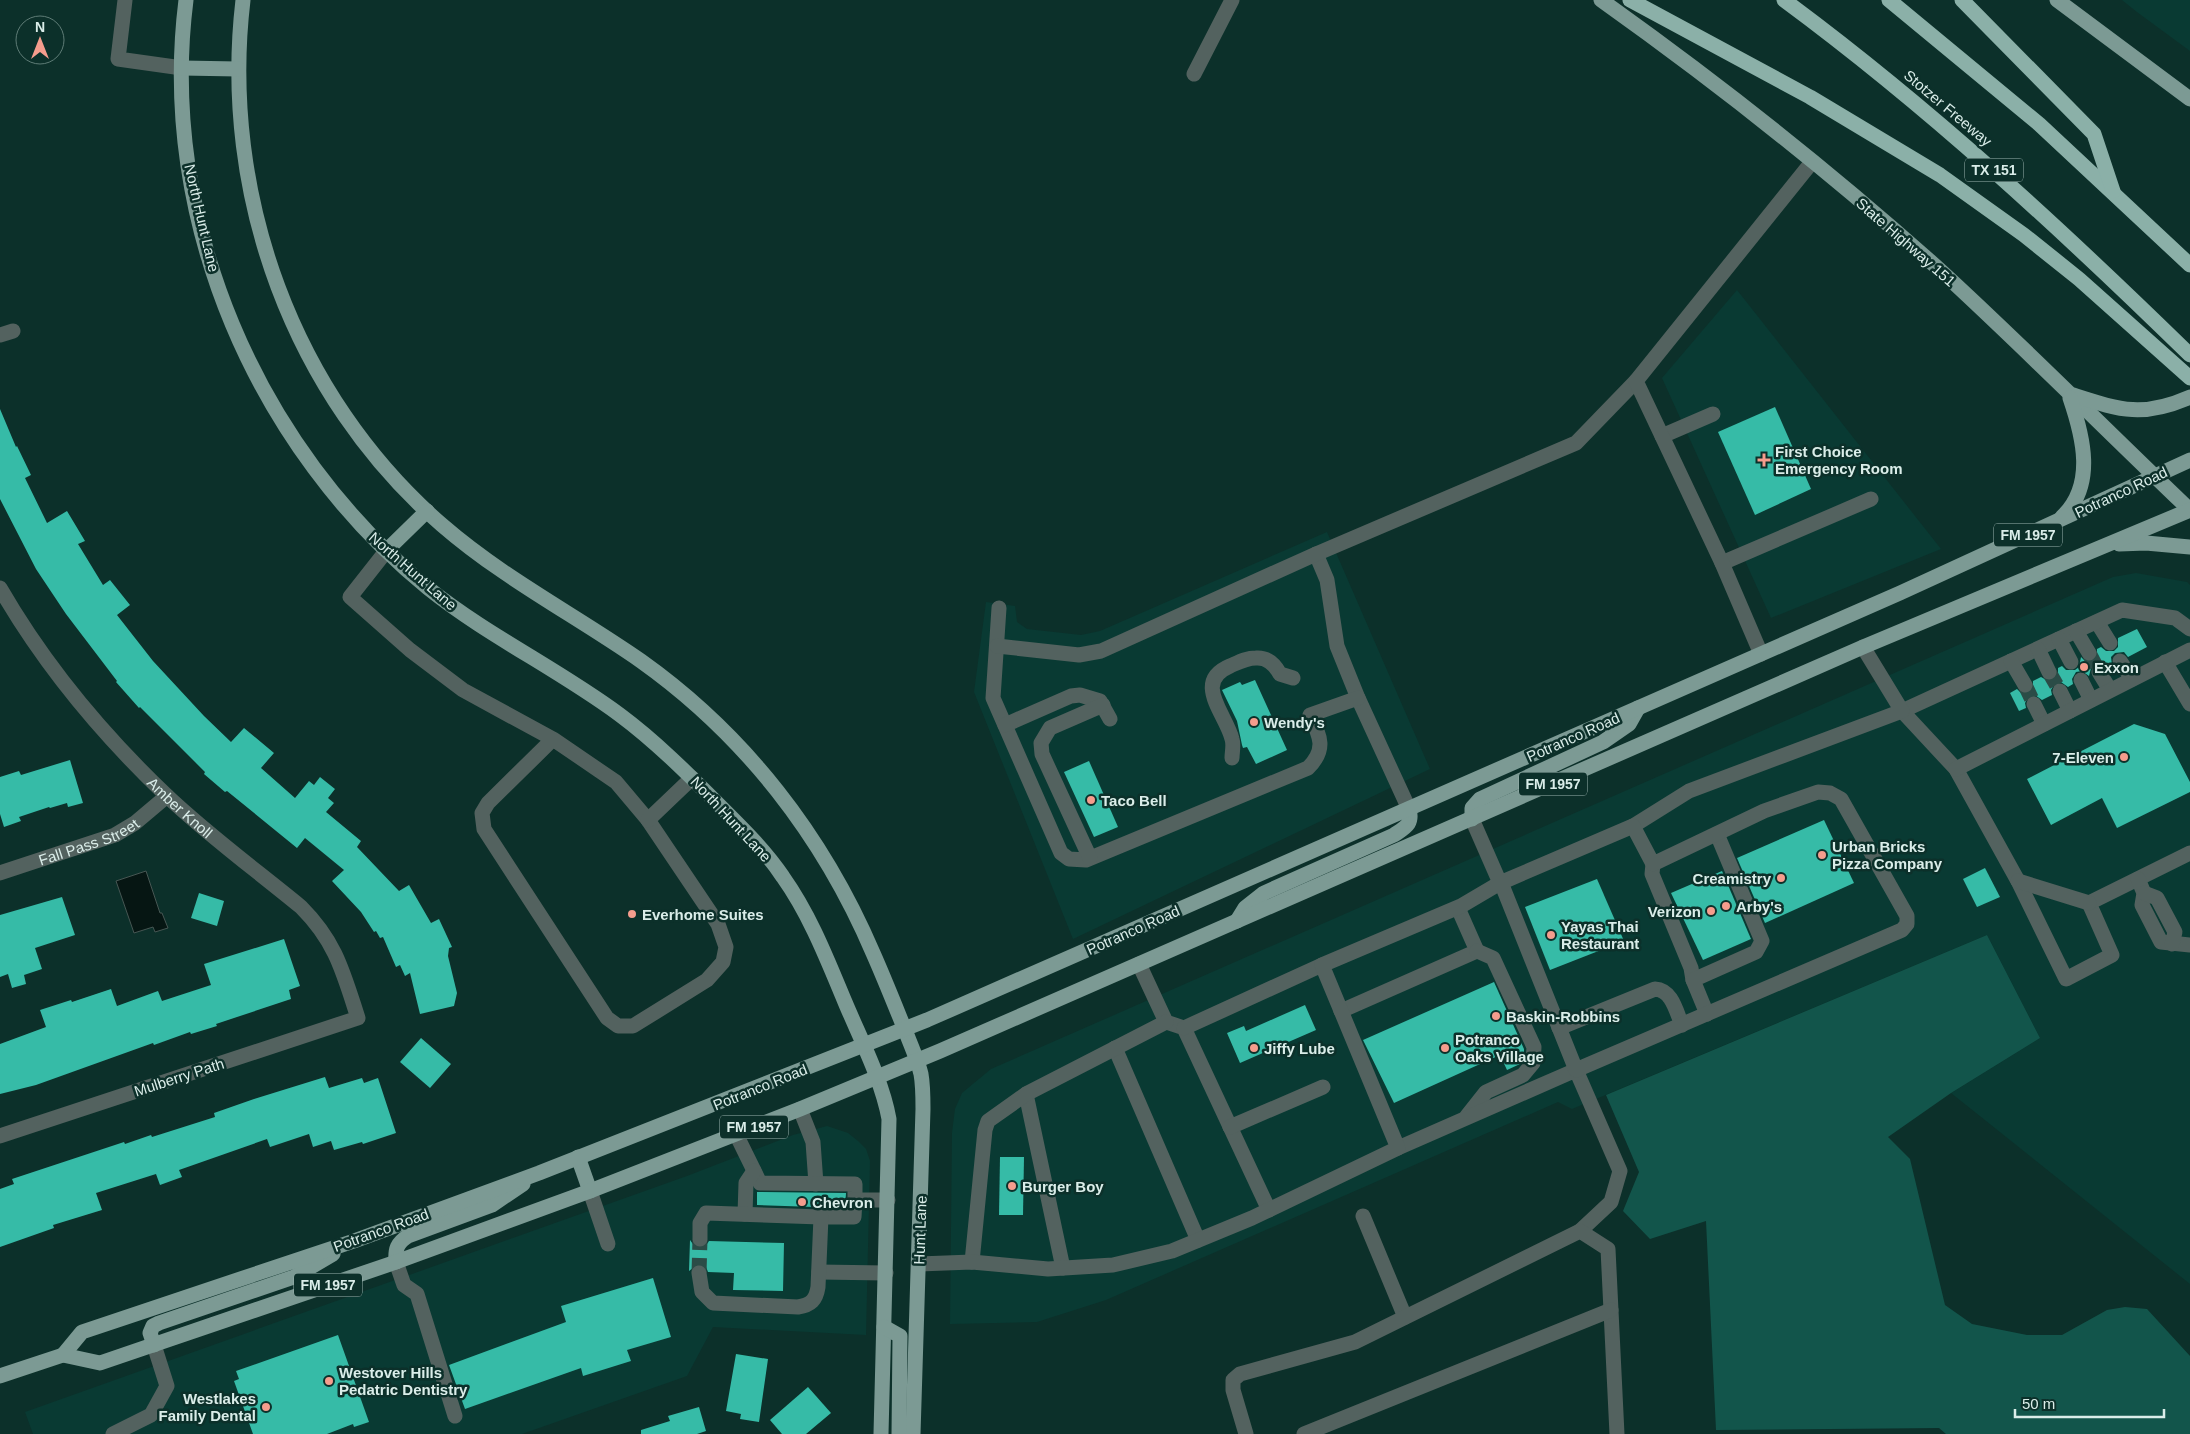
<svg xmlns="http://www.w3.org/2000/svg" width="2190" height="1434" font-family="Helvetica,sans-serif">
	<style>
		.built { fill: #093a33 }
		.green { fill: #12554b }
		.water { fill: #061613; stroke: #465653 }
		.building { fill: #36bba7 }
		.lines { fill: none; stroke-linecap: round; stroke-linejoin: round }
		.minor-tunnel { stroke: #2b4c47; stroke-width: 15; stroke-dasharray: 15 8; stroke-linecap: butt }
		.minor { stroke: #53625f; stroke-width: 15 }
		.major { stroke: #7c9a94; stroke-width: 15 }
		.highway { stroke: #8bb0a8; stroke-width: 15 }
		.poi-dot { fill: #f59d8d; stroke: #0c302a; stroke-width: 2 }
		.labels { text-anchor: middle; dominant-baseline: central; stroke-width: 5; stroke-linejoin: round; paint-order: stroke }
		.shield { fill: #0c302a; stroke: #9cb4b0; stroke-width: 1 }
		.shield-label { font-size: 14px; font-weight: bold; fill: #daede9 }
		.street-label { font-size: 15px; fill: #daede9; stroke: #0c302a }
		.poi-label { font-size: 15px; font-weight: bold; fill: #daede9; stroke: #0c302a; text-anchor: start }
	</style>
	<rect width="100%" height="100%" fill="#0c302a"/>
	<g class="built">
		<polygon points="2122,0 2190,0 2190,51 2137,12"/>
		<polygon points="1737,290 1941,549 1771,618 1662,378"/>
		<polygon points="1327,532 1430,769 1073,939 974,692 986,602 1015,606 1017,622 1027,629 1081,635 1100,631"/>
		<polygon points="2136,573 2187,582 2190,585 2190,1284 1951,1093 2040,1038 1987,935 1572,1109 1558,1102 1106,1300 1037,1322 950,1324 952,1133 955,1109 962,1093 991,1069 2113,577"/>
		<polygon points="827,1126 848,1133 858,1141 866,1149 870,1161 866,1335 713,1327 687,1376 522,1434 33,1434 25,1412 687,1176 793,1135"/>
	</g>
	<polygon class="green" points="1987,935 2040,1038 1951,1093 1888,1137 1910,1159 1945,1305 1972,1324 2027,1335 2062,1335 2107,1310 2125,1307 2147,1309 2190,1356 2190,1434 1946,1434 1939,1428 1716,1430 1706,1221 1650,1239 1623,1211 1639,1172 1606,1095"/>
	<polygon class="water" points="146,871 160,913 162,913 168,928 155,932 153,927 134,933 116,881"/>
	<g class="building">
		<polygon points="1775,407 1811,489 1755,515 1718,432"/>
		<polygon points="0,409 16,447 17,446 31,475 25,478 47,523 67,511 85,541 78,544 103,585 110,580 130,605 117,615 153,661 204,716 231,742 244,728 274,753 261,768 295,798 309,781 314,785 320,777 335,789 328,798 334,803 326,812 361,841 357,847 399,891 409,885 431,923 439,919 452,947 449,948 448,956 457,993 454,1006 420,1014 410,973 405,976 400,965 396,967 383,937 380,938 376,931 374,932 361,912 332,881 344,870 305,838 297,848 227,791 225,792 204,774 205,772 140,707 139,708 116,682 117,681 66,614 36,569 0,499"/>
		<polygon points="2137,629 2147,647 2128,657 2124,652 2115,653 2111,657 2112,665 2107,667 2103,664 2095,664 2091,668 2089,676 2082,671 2076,672 2072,679 2073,684 2068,687 2061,682 2055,683 2051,690 2052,695 2042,700 2035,695 2029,696 2025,703 2026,708 2019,711 2010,693 2017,689 2021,693 2029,693 2033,689 2033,681 2041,677 2048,681 2053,680 2058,673 2058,668 2062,666 2066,670 2075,670 2079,667 2081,657 2085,661 2093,661 2097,657 2097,649 2101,647 2106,651 2114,651 2118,647 2118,638"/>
		<polygon points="1255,680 1287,750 1256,764 1247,747 1243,748 1242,745 1237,721 1222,690 1240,682 1242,685"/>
		<polygon points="2134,724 2165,734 2190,782 2190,792 2117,828 2102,798 2051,825 2027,779"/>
		<polygon points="70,760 83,803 68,807 67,803 50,808 49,807 19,817 21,821 4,827 0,814 0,777 19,771 21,775"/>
		<polygon points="1089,761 1118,827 1094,837 1064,772"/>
		<polygon points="1824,820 1854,883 1765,923 1737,858"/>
		<polygon points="1985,868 2000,897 1977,907 1963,879"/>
		<polygon points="1722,871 1751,939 1703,960 1671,893"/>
		<polygon points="1597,879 1624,941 1550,970 1525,907"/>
		<polygon points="199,893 224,901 217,926 191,918"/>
		<polygon points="62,897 75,935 35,948 42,969 24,975 26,984 12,988 8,974 0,977 0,915"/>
		<polygon points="284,939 300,986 289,990 291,999 216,1024 217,1026 191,1034 190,1032 154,1045 153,1043 36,1085 0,1094 0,1044 46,1027 40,1010 71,1000 72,1002 111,989 117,1006 158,991 162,1001 211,985 204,964"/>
		<polygon points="1494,982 1524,1049 1524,1059 1520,1064 1507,1070 1500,1055 1394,1103 1363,1040"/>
		<polygon points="1305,1005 1316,1030 1240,1063 1227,1033 1244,1026 1246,1031"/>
		<polygon points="421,1038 451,1064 430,1088 400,1062"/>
		<polygon points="325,1077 329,1088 362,1078 364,1083 378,1078 396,1133 363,1144 362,1142 334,1150 331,1141 313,1147 309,1134 270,1147 267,1139 179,1170 182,1177 160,1185 156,1174 96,1193 102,1210 53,1225 54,1228 0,1247 0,1189 14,1184 12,1179 124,1142 125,1144 151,1135 152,1137 215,1117 214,1113 254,1099"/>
		<polygon points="1000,1157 1024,1157 1023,1215 999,1215"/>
		<polygon points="757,1192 846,1193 845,1208 757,1205"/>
		<polygon points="690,1240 695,1247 700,1248 705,1247 709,1241 784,1243 783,1291 733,1290 734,1273 708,1272 706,1267 698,1264 689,1271"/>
		<polygon points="653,1278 671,1337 627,1350 631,1361 583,1376 581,1368 465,1409 449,1365 566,1322 561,1306"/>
		<polygon points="338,1335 369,1422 354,1427 353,1424 327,1434 253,1434 234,1381 239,1379 236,1371"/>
		<polygon points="736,1354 768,1359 759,1422 740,1419 741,1414 726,1411"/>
		<polygon points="808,1387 831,1413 806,1434 782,1434 770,1420"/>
		<polygon points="699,1407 706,1431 697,1434 641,1434 641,1430 670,1421 668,1416"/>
	</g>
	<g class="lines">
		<g class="minor-tunnel">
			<polyline points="2089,653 2099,672"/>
			<polyline points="2049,672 2060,691"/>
			<polyline points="2025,685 2034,704"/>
			<polyline points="699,1273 700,1239"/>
		</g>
		<g class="minor">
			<polyline points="125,0 118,59 182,68"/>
			<polyline points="1194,74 1232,0"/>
			<polyline points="0,335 13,331"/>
			<polyline points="1662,436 1713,414"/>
			<polyline points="387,550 350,597 410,650 463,690 553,739 616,782 648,820 718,924 726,947 723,962 707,980 633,1026 618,1026 607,1018 484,829 482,813 488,803 553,739"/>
			<polyline points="1316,554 1327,580 1337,646 1358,698 1409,809"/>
			<polyline points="1722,563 1871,499"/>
			<path id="s1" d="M0 588C45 666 101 733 166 795 208 835 256 870 301 907 336 942 343 972 358 1018L0 1136"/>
			<path d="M999 608 993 698 1061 853 1069 859 1086 860 1308 768C1327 749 1320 736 1310 715L1358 698"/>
			<polyline points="2097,622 2110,643"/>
			<polyline points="2190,629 2175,618 2122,610 1902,711 1956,769 2018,881 2066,979 2112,955 2089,903 2190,853"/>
			<polyline points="2076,631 2089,653"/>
			<polyline points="2059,639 2071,662"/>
			<polyline points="997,646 1079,655 1101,651 1316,554 1576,443 1636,381"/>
			<polyline points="2038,649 2049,672"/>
			<polyline points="1761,654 1722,563 1636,381 1812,162"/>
			<polyline points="2011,661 2025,685"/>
			<polyline points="2120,661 2132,679"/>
			<polyline points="2165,662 2190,704"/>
			<polyline points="2099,672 2110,690"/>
			<polyline points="2081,680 2091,700"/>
			<polyline points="2060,691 2070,711"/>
			<polyline points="2034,704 2044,724"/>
			<polyline points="1005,725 1071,696 1080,695 1100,701 1110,719"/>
			<path d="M1232 758C1232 752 1234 745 1232 739 1226 714 1192 682 1230 666 1239 662 1246 658 1256 658 1268 657 1275 665 1280 674L1293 678"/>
			<polyline points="1956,769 2190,650"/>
			<polyline points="648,820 692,778"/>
			<polyline points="1633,826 1689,791 1902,711 1863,647"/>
			<polyline points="1090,858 1042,754 1041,743 1050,728 1103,705"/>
			<polyline points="1653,864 1652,874 1691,968 1693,980"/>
			<path id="s2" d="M0 873 115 835 135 823 167 796"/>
			<polyline points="2138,879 2144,893 2142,905 2161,942 2190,945"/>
			<polyline points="2018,881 2089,903"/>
			<polyline points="2144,893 2157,898 2175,932 2172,944"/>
			<polyline points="1139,964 1166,1022 1184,1028 1269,1210"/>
			<polyline points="1341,1011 1477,951 1458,908"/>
			<polyline points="1707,1014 1693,980 1756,952 1762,941 1717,834"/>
			<polyline points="1184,1028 1322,965"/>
			<path d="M1559 1028 1655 989C1672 990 1676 1011 1682 1025"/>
			<polyline points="1115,1048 1198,1240"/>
			<polyline points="1026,1094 1063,1268"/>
			<polyline points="800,1109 813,1142 816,1184"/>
			<polyline points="1467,1116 1486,1092 1523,1075 1533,1063 1534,1047 1493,958 1477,951"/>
			<polyline points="1230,1127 1323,1087"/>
			<polyline points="736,1134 760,1183 855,1184 855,1200"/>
			<polyline points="1398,1148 1576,1070 1620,1171 1611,1202 1580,1231"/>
			<polyline points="590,1191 608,1244"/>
			<polyline points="745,1214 746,1183 754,1171"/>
			<polyline points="1363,1216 1405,1317"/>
			<polyline points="821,1217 854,1217 855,1200 888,1200"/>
			<polyline points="396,1262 404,1285 417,1294 455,1416"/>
			<polyline points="972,1262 985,1130 988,1121 1026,1094 1166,1022"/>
			<polyline points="919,1264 972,1262 1048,1269 1113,1265 1172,1251 1252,1218 1398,1148 1322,965 1461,906 1500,883 1633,826 1653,864 1764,811 1818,792 1830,793 1841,799 1907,916 1907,924 1902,930 1576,1070 1504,890 1500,883 1472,819"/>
			<polyline points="819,1272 886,1273"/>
			<path d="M699 1273 702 1292 713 1303 798 1307C811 1305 816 1300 818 1287L821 1217 706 1213 700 1223V1239"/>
			<polyline points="113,1434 151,1415 167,1386 154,1345"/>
			<polyline points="1246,1434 1233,1390 1233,1380 1240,1374 1355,1342 1580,1231 1608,1249 1617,1434"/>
			<polyline points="1304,1434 1611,1310"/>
		</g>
		<g class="major">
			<path d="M186 0C158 221 257 448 428 588 488 636 558 669 620 715 655 741 687 773 718 804 741 827 765 850 783 877 810 915 827 959 845 1002 860 1038 882 1080 889 1119L881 1434"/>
			<path d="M243 0C220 194 293 396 442 525 503 578 575 615 641 661 745 735 823 836 873 953 885 980 896 1008 907 1035 912 1048 918 1061 921 1074 923 1085 923 1097 923 1109L913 1434"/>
			<path d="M1601 0C1719 84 1833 174 1941 271 2026 349 2107 431 2190 510"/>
			<polyline points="2057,0 2190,99"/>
			<polyline points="182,68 238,69"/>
			<path d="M2073 395C2120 410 2142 418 2190 397"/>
			<path d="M2062 517C2096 485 2083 436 2070 398"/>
			<polyline points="2119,544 2146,543 2190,547"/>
			<polyline points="387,550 427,511"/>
			<polyline points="1472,819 1472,808 1480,799 1603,742 1629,724 1638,708"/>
			<path d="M1237 921 1245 908 1264 893 1394 835C1406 827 1413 824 1409 809"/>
			<polyline points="578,1157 590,1191"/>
			<path d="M396 1262C395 1249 397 1243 408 1236L492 1205 523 1184"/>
			<polyline points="884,1327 900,1336 899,1434"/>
			<polyline points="154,1345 150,1333 153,1326 159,1323 294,1277 333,1254"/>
			<polyline points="63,1355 82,1332 354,1241 539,1173 927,1020 1900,593 2190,460"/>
			<polyline points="0,1376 63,1355 100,1363 396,1262 590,1191 800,1109 940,1051 1863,647 2190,510"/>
		</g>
		<g class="highway">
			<polyline points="1630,0 1810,97 1940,175 2024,235 2079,279 2190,378"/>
			<path d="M1784 0C1929 107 2061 229 2190 355"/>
			<polyline points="1889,0 2039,124 2190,265"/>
			<polyline points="1962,0 2094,134 2113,191"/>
		</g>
	</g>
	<g class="poi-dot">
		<path d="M1761.5 452.5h5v5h5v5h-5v5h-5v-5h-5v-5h5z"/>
		<circle cx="2084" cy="667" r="5"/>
		<circle cx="1254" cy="722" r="5"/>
		<circle cx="2124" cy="757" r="5"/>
		<circle cx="1091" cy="800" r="5"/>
		<circle cx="1822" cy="855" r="5"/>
		<circle cx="1781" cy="878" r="5"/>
		<circle cx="1726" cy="906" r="5"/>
		<circle cx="1711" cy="911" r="5"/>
		<circle cx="632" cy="914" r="5"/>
		<circle cx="1551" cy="935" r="5"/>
		<circle cx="1496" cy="1016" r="5"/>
		<circle cx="1254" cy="1048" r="5"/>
		<circle cx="1445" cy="1048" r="5"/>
		<circle cx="1012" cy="1186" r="5"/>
		<circle cx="802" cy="1202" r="5"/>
		<circle cx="329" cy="1381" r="5"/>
		<circle cx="266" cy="1407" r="5"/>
	</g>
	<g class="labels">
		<g class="shield">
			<rect x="1965" y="158.5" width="58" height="23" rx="4"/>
			<rect x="1994" y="523.5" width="68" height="23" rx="4"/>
			<rect x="1519" y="772.5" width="68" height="23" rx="4"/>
			<rect x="720" y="1115.5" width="68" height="23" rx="4"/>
			<rect x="294" y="1273.5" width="68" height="23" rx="4"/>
		</g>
		<g class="shield-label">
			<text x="1994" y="170">TX 151</text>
			<text x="2028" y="535">FM 1957</text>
			<text x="1553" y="784">FM 1957</text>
			<text x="754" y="1127">FM 1957</text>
			<text x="328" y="1285">FM 1957</text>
		</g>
		<g class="street-label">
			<text transform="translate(1948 108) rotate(40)">Stotzer Freeway</text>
			<text transform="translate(202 218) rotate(77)">North Hunt Lane</text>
			<text transform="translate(1906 242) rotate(41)">State Highway 151</text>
			<text transform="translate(2121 492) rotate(-25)">Potranco Road</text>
			<text transform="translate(413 571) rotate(41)">North Hunt Lane</text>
			<text transform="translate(1573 737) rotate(-24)">Potranco Road</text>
			<text stroke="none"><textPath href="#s1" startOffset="285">Amber Knoll</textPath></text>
			<text transform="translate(731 819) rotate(47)">North Hunt Lane</text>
			<text stroke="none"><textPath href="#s2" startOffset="94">Fall Pass Street</textPath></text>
			<text transform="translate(1133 930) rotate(-24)">Potranco Road</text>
			<text transform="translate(179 1077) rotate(-18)">Mulberry Path</text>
			<text transform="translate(760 1087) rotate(-22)">Potranco Road</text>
			<text transform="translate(381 1230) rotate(-20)">Potranco Road</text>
			<text transform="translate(920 1230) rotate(-88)">Hunt Lane</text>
		</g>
		<g class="poi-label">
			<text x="1775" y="451">First Choice<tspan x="1775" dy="17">Emergency Room</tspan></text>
			<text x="2094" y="667">Exxon</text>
			<text x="1264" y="722">Wendy's</text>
			<text x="2114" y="757" text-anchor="end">7-Eleven</text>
			<text x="1101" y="800">Taco Bell</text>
			<text x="1832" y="846">Urban Bricks<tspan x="1832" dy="17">Pizza Company</tspan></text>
			<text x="1771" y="878" text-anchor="end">Creamistry</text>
			<text x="1736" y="906">Arby's</text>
			<text x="1701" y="911" text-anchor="end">Verizon</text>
			<text x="642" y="914">Everhome Suites</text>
			<text x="1561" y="926">Yayas Thai<tspan x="1561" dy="17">Restaurant</tspan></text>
			<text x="1506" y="1016">Baskin-Robbins</text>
			<text x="1455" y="1039">Potranco<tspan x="1455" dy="17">Oaks Village</tspan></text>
			<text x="1264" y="1048">Jiffy Lube</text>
			<text x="1022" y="1186">Burger Boy</text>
			<text x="812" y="1202">Chevron</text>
			<text x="339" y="1372">Westover Hills<tspan x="339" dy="17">Pedatric Dentistry</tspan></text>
			<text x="256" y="1398" text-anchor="end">Westlakes<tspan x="256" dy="17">Family Dental</tspan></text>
		</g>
	</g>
	<g transform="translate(40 40)"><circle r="24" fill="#0c302a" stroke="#5e7c76"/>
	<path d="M0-4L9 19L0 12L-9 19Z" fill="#f59d8d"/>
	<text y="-8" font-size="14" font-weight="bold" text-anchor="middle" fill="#daede9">N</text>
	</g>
	<path d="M2015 1409v8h149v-8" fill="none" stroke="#daede9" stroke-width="2.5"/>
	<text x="2022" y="1409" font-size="15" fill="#daede9" stroke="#0c302a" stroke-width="4" paint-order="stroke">50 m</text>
</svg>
